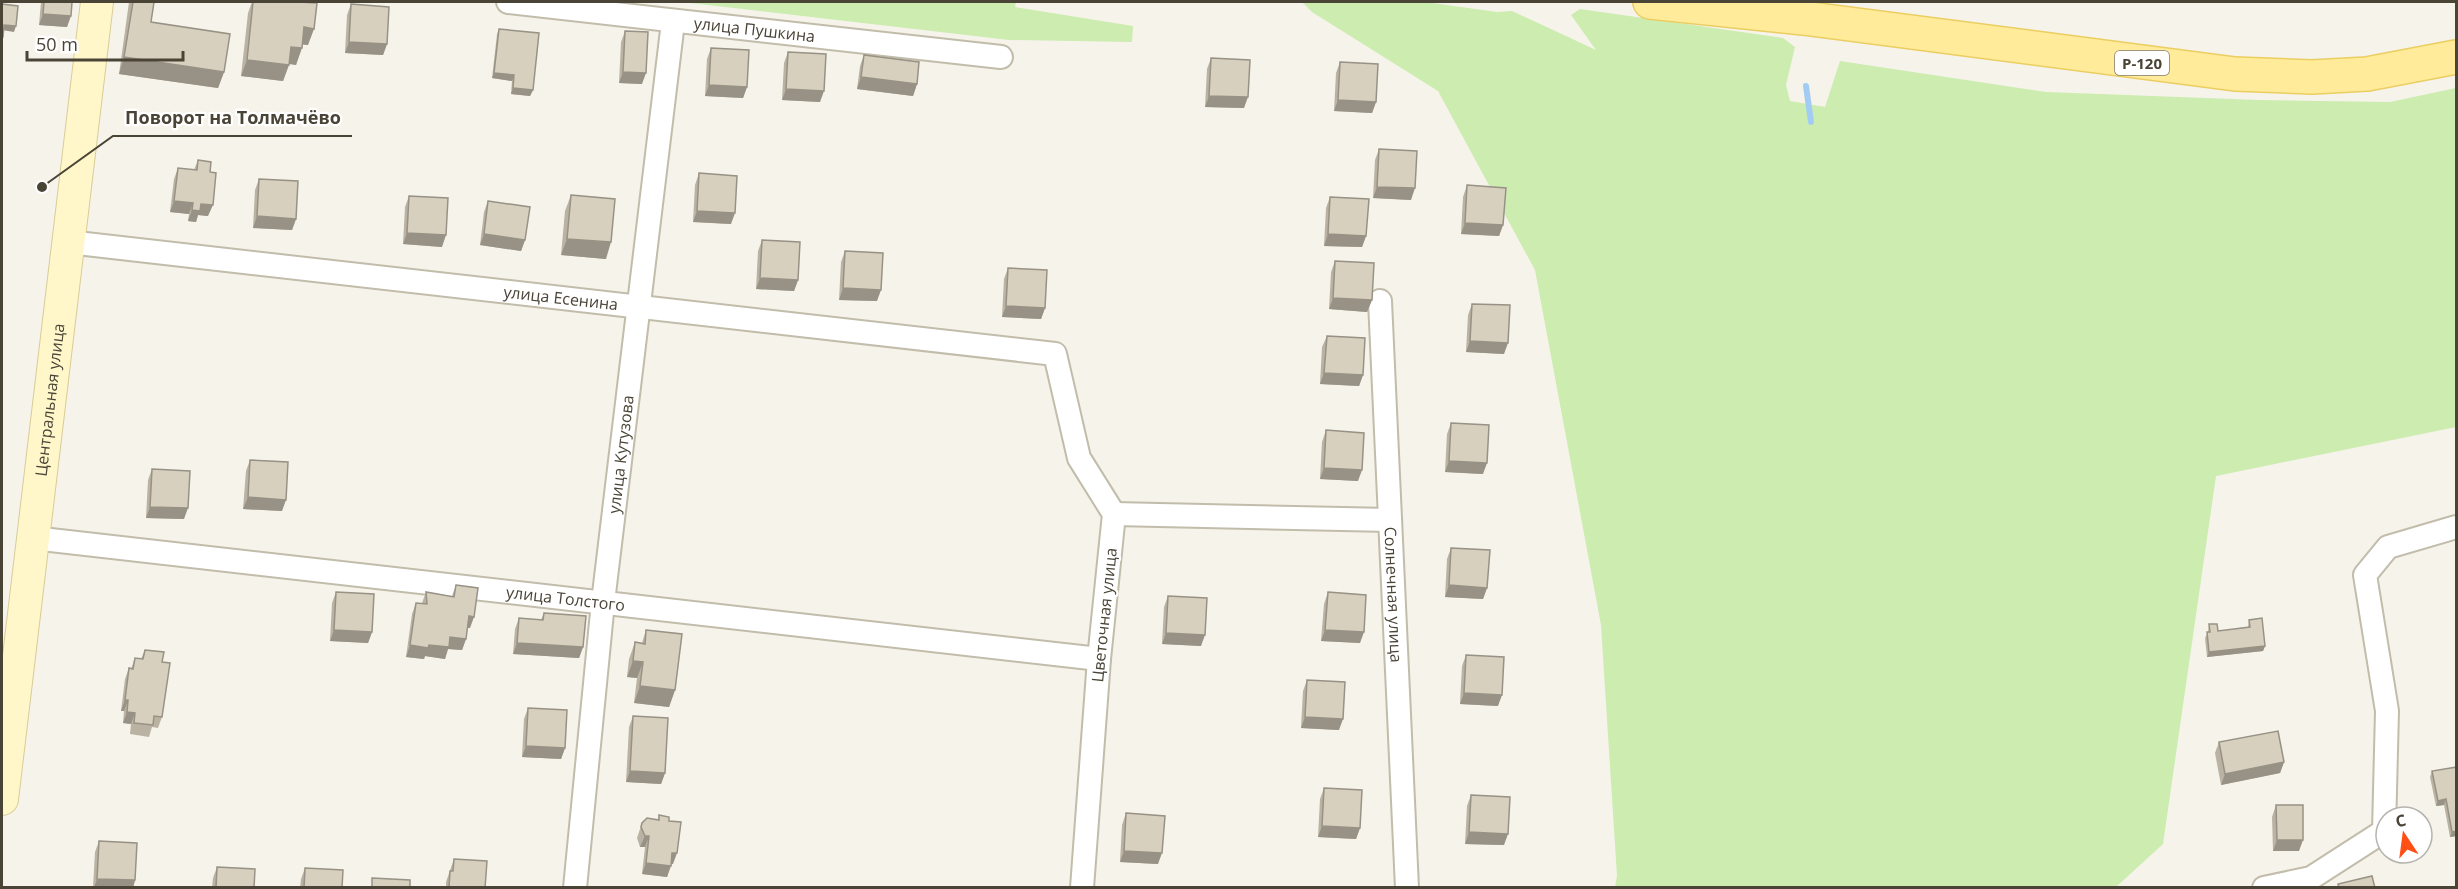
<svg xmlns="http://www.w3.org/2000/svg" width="2458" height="889" font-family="'Open Sans',sans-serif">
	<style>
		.green { fill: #ccecb0 }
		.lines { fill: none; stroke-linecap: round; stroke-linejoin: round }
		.stream { stroke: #a3ccf5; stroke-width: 6 }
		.street-casing { stroke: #c2bcab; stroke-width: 26 }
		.secondary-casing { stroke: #d8cc97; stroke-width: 34 }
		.primary-casing { stroke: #ebce62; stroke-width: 36 }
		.street { stroke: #fff; stroke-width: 22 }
		.secondary { stroke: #fff7ca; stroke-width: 32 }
		.primary { stroke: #ffeb99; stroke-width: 33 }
		.wall { fill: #bab3a3 }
		.shaded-wall { fill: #979285 }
		.building { fill: #d8d0be; stroke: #979285; stroke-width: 1.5 }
		.labels { text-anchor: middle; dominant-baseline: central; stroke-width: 4.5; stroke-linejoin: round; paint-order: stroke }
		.shield { fill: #fff; stroke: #807c73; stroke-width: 1.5 }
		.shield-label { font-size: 15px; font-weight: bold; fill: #4a4437 }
		.street-label { font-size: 16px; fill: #4a4437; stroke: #fff }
		.leader { fill: none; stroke: #4a4437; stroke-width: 2 }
		.callout-dot { fill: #4a4437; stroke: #fff; stroke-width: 2 }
		.callout-label { font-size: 18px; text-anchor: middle; font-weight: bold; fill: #4a4437; stroke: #fff; stroke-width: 4.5; stroke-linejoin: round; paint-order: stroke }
	</style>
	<rect width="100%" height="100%" fill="#f6f3ea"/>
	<g class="green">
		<polygon points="682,2 1016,2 1015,7 1133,26 1132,42 1009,40"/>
		<polygon points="1302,2 1425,2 1497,12 1512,11 1596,50 1571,15 1580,9 1783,38 1795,47 1786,85 1790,101 1825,107 1840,61 2046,92 2259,100 2390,102 2456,88 2456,427 2216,476 2163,844 2116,887 1615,887 1617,876 1601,625 1535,270 1438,91 1312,12"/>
	</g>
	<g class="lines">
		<polyline class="stream" points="1806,86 1811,122"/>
		<defs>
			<g id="street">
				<path id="s1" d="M508 2 1001 57"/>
				<path id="s2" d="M68 242 1055 354 1079 458 1114 514 1099 659 1082 888"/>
				<path id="s3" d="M1380 301 1407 888"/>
				<polyline points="1114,514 1390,520"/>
				<path id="s4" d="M33 538 1099 659"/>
				<path id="s5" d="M575 888 603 602 673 22"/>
				<polyline points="2264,888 2311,878 2384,831 2387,711 2365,575 2388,547 2456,527"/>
			</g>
			<g id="secondary">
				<path id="s6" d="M2 799 97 2"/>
			</g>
			<polyline id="primary" points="1650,2 1803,18 2235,74 2312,77 2367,74 2456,57"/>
		</defs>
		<use href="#street" class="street-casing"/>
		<use href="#secondary" class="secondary-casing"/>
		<use href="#primary" class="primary-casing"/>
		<use href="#street" class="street"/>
		<use href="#secondary" class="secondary"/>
		<use href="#primary" class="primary"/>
	</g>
	<g class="wall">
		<polygon points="41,2 72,2 67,27 39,25"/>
		<polygon points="129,2 154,2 151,22 224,72 218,88 119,74"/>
		<polygon points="252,2 299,2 308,45 302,44 296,65 289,64 283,81 241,76 248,13"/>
		<polygon points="351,4 387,44 383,55 345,53 347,15"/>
		<polygon points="499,29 533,90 530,96 511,94 512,81 492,78 497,34"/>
		<polygon points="625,31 642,84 619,83 621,42"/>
		<polygon points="711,48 747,87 743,98 705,96 707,59"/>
		<polygon points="788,52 820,102 782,100 784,63"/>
		<polygon points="864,55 917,84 913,96 857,89 860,66"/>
		<polygon points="1211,58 1244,108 1205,107 1207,69"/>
		<polygon points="1340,62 1376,102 1372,113 1334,111 1336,73"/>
		<polygon points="1379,149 1411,200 1373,198 1375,160"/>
		<polygon points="198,160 210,172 208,216 198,215 196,222 188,221 189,214 170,212 174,179 178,168 194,170"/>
		<polygon points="699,173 731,224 693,222 695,185"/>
		<polygon points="259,179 296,219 292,230 253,228 255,190"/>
		<polygon points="1467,185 1503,225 1499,236 1461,234 1463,197"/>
		<polygon points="571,195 606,259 561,255 565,211"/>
		<polygon points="409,196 442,247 403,244 405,207"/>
		<polygon points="1330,197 1366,236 1362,247 1324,246 1326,208"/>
		<polygon points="488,201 525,240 521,251 480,245 484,212"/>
		<polygon points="762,240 798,280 794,291 756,289 758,251"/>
		<polygon points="845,251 877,301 839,300 841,262"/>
		<polygon points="1335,261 1372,300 1367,312 1329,309 1331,272"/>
		<polygon points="1008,268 1045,308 1041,319 1002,317 1004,279"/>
		<polygon points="1472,304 1504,354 1466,352 1468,315"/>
		<polygon points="1327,336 1363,375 1359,386 1320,384 1322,347"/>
		<polygon points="1451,423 1483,474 1445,472 1447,434"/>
		<polygon points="1326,430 1358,481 1320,479 1322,442"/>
		<polygon points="250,460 282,511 243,509 246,471"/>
		<polygon points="152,469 184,519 146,518 148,480"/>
		<polygon points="1451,548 1487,588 1483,599 1445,597 1447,559"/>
		<polygon points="456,585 470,628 467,628 466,639 462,650 448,649 445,659 425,656 424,659 406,657 412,614 416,603 422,603 426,592 452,596"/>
		<polygon points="336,592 372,632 368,643 330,641 332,603"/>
		<polygon points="1328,592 1360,643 1321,641 1324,604"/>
		<polygon points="1168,596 1201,646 1162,644 1164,607"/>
		<polygon points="544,613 583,647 579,658 513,654 515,629 519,618 541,620"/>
		<polygon points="2249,620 2265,646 2263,651 2207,657 2205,638 2208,632 2209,624 2218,631 2248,627"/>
		<polygon points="646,630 675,690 669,707 634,703 637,678 627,677 629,659 635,642 642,643"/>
		<polygon points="145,650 162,662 162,717 158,728 152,727 149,737 130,734 131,724 123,723 124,711 121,711 125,679 129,668 131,669 135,658 141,659"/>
		<polygon points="1466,655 1498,706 1460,704 1462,666"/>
		<polygon points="1307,680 1339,730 1301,728 1303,691"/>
		<polygon points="528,708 565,748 561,759 522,757 524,719"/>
		<polygon points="633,716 665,773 661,784 626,782 629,727"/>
		<polygon points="2219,742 2284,762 2280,773 2221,785 2215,753"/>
		<polygon points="2457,767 2457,836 2450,837 2444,805 2436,806 2430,777 2432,771"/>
		<polygon points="1324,788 1360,828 1356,839 1318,837 1320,799"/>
		<polygon points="1471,795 1504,845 1465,844 1467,806"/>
		<polygon points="2276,805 2299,851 2273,851 2272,817"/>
		<polygon points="1126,813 1158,864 1120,862 1122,825"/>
		<polygon points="659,815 669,821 673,864 671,864 667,877 642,874 645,847 640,847 637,838 642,823 658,819"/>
		<polygon points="99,841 135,880 133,888 93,888 95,852"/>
		<polygon points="454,859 485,888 446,888 446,882"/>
		<polygon points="217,867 254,888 212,888 213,878"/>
		<polygon points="305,868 342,888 300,888 301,879"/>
	</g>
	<g class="shaded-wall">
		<polygon points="43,14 71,16 67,27 39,25"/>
		<polygon points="4,25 16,26 14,32 2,30"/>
		<polygon points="304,27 314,29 308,45 298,44"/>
		<polygon points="349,42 387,44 383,55 345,53"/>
		<polygon points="291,47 302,48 296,65 285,63"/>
		<polygon points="124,57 224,72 218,88 119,74"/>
		<polygon points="247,60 289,65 283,81 241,76"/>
		<polygon points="623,72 646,73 642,84 619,83"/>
		<polygon points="494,73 514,75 512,81 492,78"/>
		<polygon points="861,77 917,84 913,96 857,89"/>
		<polygon points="709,85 747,87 743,98 705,96"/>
		<polygon points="513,88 533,90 530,96 511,94"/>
		<polygon points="786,89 824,91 820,102 782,100"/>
		<polygon points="1209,96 1248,97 1244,108 1205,107"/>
		<polygon points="1338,100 1376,102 1372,113 1334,111"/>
		<polygon points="1377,187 1415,188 1411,200 1373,198"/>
		<polygon points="174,201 193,203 189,214 170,212"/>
		<polygon points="201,204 213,205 208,216 198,215 196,222 188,221 192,210"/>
		<polygon points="697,211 735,213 731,224 693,222"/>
		<polygon points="257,216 296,219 292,230 253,228"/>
		<polygon points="1465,223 1503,225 1499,236 1461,234"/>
		<polygon points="407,233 446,235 442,247 403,244"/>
		<polygon points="484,234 525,240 521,251 480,245"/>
		<polygon points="1328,234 1366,236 1362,247 1324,246"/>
		<polygon points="567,239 611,242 606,259 561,255"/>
		<polygon points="760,278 798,280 794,291 756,289"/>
		<polygon points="843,288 881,290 877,301 839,300"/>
		<polygon points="1333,298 1372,300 1367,312 1329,309"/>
		<polygon points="1006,306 1045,308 1041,319 1002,317"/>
		<polygon points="1470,341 1508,343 1504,354 1466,352"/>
		<polygon points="1324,373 1363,375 1359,386 1320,384"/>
		<polygon points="1449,461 1487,463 1483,474 1445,472"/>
		<polygon points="1324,468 1362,470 1358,481 1320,479"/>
		<polygon points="248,497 286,500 282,511 243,509"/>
		<polygon points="150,507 188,508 184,519 146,518"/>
		<polygon points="1449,585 1487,588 1483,599 1445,597"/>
		<polygon points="469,616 474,617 470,628 465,627"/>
		<polygon points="334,630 372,632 368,643 330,641"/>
		<polygon points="1325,630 1364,632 1360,643 1321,641"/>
		<polygon points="1166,633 1205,635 1201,646 1162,644"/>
		<polygon points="450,637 466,639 462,650 448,649 445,659 425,656 424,659 406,657 410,645"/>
		<polygon points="517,643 583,647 579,658 513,654"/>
		<polygon points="2265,646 2263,651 2207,657 2209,652"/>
		<polygon points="633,661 643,662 637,678 627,677"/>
		<polygon points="640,686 675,690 669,707 634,703"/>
		<polygon points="1464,693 1502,695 1498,706 1460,704"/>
		<polygon points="125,700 128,700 124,711 121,711"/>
		<polygon points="127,712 135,713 131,724 123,723"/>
		<polygon points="1305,717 1343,719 1339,730 1301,728"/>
		<polygon points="526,746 565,748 561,759 522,757"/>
		<polygon points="2284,762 2280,773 2221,785 2225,774"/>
		<polygon points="630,771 665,773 661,784 626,782"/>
		<polygon points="2446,799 2444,805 2436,806 2438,801"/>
		<polygon points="1322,826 1360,828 1356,839 1318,837"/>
		<polygon points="2457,831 2457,836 2450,837 2452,832"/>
		<polygon points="1469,832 1508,834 1504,845 1465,844"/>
		<polygon points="645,836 649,836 645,847 640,847"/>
		<polygon points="2277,840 2303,840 2299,851 2273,851"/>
		<polygon points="1124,851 1162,853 1158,864 1120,862"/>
		<polygon points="672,853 677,853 673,864 668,864"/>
		<polygon points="646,863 671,866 667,877 642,874"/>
		<polygon points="97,879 135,880 133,888 94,888"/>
	</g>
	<g class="building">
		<polygon points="44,2 72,2 71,16 43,14"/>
		<polygon points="133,2 154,2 151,22 230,34 224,72 124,57"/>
		<polygon points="253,2 299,2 317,3 314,29 304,27 302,48 291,47 289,65 247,60"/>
		<polygon points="2,4 18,6 16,26 4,25 3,37 2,37"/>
		<polygon points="351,4 389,7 387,44 349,42"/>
		<polygon points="499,29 539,33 533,90 513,88 514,75 494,73"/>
		<polygon points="625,31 648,32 646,73 623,72"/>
		<polygon points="711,48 749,50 747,87 709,85"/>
		<polygon points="788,52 826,54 824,91 786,89"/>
		<polygon points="864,55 919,62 917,84 861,77"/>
		<polygon points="1211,58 1250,60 1248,97 1209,96"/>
		<polygon points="1340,62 1378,64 1376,102 1338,100"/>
		<polygon points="1379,149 1417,151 1415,188 1377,187"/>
		<polygon points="198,160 211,162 210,172 216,173 213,205 201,204 200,211 192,210 193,203 174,201 178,168 197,170"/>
		<polygon points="699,173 737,176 735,213 697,211"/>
		<polygon points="259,179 298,181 296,219 257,216"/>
		<polygon points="1467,185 1506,188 1503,225 1465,223"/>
		<polygon points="571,195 615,199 611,242 567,239"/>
		<polygon points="409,196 448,198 446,235 407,233"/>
		<polygon points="1330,197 1369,199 1366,236 1328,234"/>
		<polygon points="488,201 530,207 525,240 484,234"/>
		<polygon points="762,240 800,242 798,280 760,278"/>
		<polygon points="845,251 883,253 881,290 843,288"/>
		<polygon points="1335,261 1374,263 1372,300 1333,298"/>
		<polygon points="1008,268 1047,270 1045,308 1006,306"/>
		<polygon points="1472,304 1510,305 1508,343 1470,341"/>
		<polygon points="1327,336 1365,338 1363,375 1324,373"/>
		<polygon points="1451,423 1489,425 1487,463 1449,461"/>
		<polygon points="1326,430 1364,433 1362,470 1324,468"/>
		<polygon points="250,460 288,462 286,500 248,497"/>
		<polygon points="152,469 190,471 188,508 150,507"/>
		<polygon points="1451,548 1490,550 1487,588 1449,585"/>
		<polygon points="456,585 478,588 474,617 469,616 466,639 450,637 449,647 429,645 428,648 410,645 416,603 427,604 426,592 454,597"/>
		<polygon points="336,592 374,594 372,632 334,630"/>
		<polygon points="1328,592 1366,595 1364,632 1325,630"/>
		<polygon points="1168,596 1207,598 1205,635 1166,633"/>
		<polygon points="544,613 586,616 583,647 517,643 519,618 543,620"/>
		<polygon points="2262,618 2265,646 2209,652 2207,632 2210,632 2209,624 2217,624 2218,631 2250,627 2249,620"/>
		<polygon points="646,630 682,634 675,690 640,686 643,662 633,661 635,642 645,644"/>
		<polygon points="145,650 164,652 162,662 170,663 162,717 154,716 153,725 134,723 135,713 127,712 128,700 125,700 129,668 133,669 135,658 143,659"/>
		<polygon points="1466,655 1504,657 1502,695 1464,693"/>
		<polygon points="1307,680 1345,682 1343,719 1305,717"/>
		<polygon points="528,708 567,710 565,748 526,746"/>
		<polygon points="633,716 668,718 665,773 630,771"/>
		<polygon points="2278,731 2284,762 2225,774 2219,742"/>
		<polygon points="2457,767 2457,831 2452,832 2446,799 2438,801 2432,771"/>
		<polygon points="1324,788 1362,790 1360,828 1322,826"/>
		<polygon points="1471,795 1510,797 1508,834 1469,832"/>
		<polygon points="2276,805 2303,805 2303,840 2277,840"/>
		<polygon points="1126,813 1165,816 1162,853 1124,851"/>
		<polygon points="659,815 669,817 669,821 681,822 677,853 672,853 671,866 646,863 649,836 645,836 641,827 642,823 647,818 659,820"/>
		<polygon points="99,841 137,843 135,880 97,879"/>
		<polygon points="454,859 487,861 485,888 449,888 450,871 453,871"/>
		<polygon points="217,867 255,869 254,888 216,888"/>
		<polygon points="305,868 343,870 342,888 304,888"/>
		<polygon points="2372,876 2375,888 2339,888 2338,884"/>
		<polygon points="372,878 410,880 410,888 372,888"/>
	</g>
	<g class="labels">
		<rect class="shield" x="2115" y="51" width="54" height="24" rx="4.5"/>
		<g class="shield-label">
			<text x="2142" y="63">Р-120</text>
		</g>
		<g class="street-label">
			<text stroke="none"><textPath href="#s1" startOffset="248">улица Пушкина</textPath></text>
			<text stroke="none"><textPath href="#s2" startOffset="496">улица Есенина</textPath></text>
			<text stroke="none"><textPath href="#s6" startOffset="402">Центральная улица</textPath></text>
			<text stroke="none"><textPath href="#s5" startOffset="436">улица Кутузова</textPath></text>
			<text stroke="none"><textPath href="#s3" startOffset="294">Солнечная улица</textPath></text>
			<text stroke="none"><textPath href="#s4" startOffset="536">улица Толстого</textPath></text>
			<text transform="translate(1104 615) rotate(-84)">Цветочная улица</text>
		</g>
	</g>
	<path class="leader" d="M42 187L113 136H352"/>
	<circle class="callout-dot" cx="42" cy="187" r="6"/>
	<g class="callout-label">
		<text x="233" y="124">Поворот на Толмачёво</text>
	</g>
	<rect width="2458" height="889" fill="none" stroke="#4a4437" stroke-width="6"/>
	<g transform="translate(2404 835) rotate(347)"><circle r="28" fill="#ffffff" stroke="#b7b4af" stroke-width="1.5"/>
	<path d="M0-4.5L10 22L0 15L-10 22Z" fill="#ff4f17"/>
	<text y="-9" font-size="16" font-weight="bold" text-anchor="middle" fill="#4a4437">С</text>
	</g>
	<path d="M27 51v9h156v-9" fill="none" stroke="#4a4437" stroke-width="3"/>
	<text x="36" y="51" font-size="18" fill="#4a4437" stroke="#ffffff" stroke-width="4.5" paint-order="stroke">50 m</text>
</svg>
